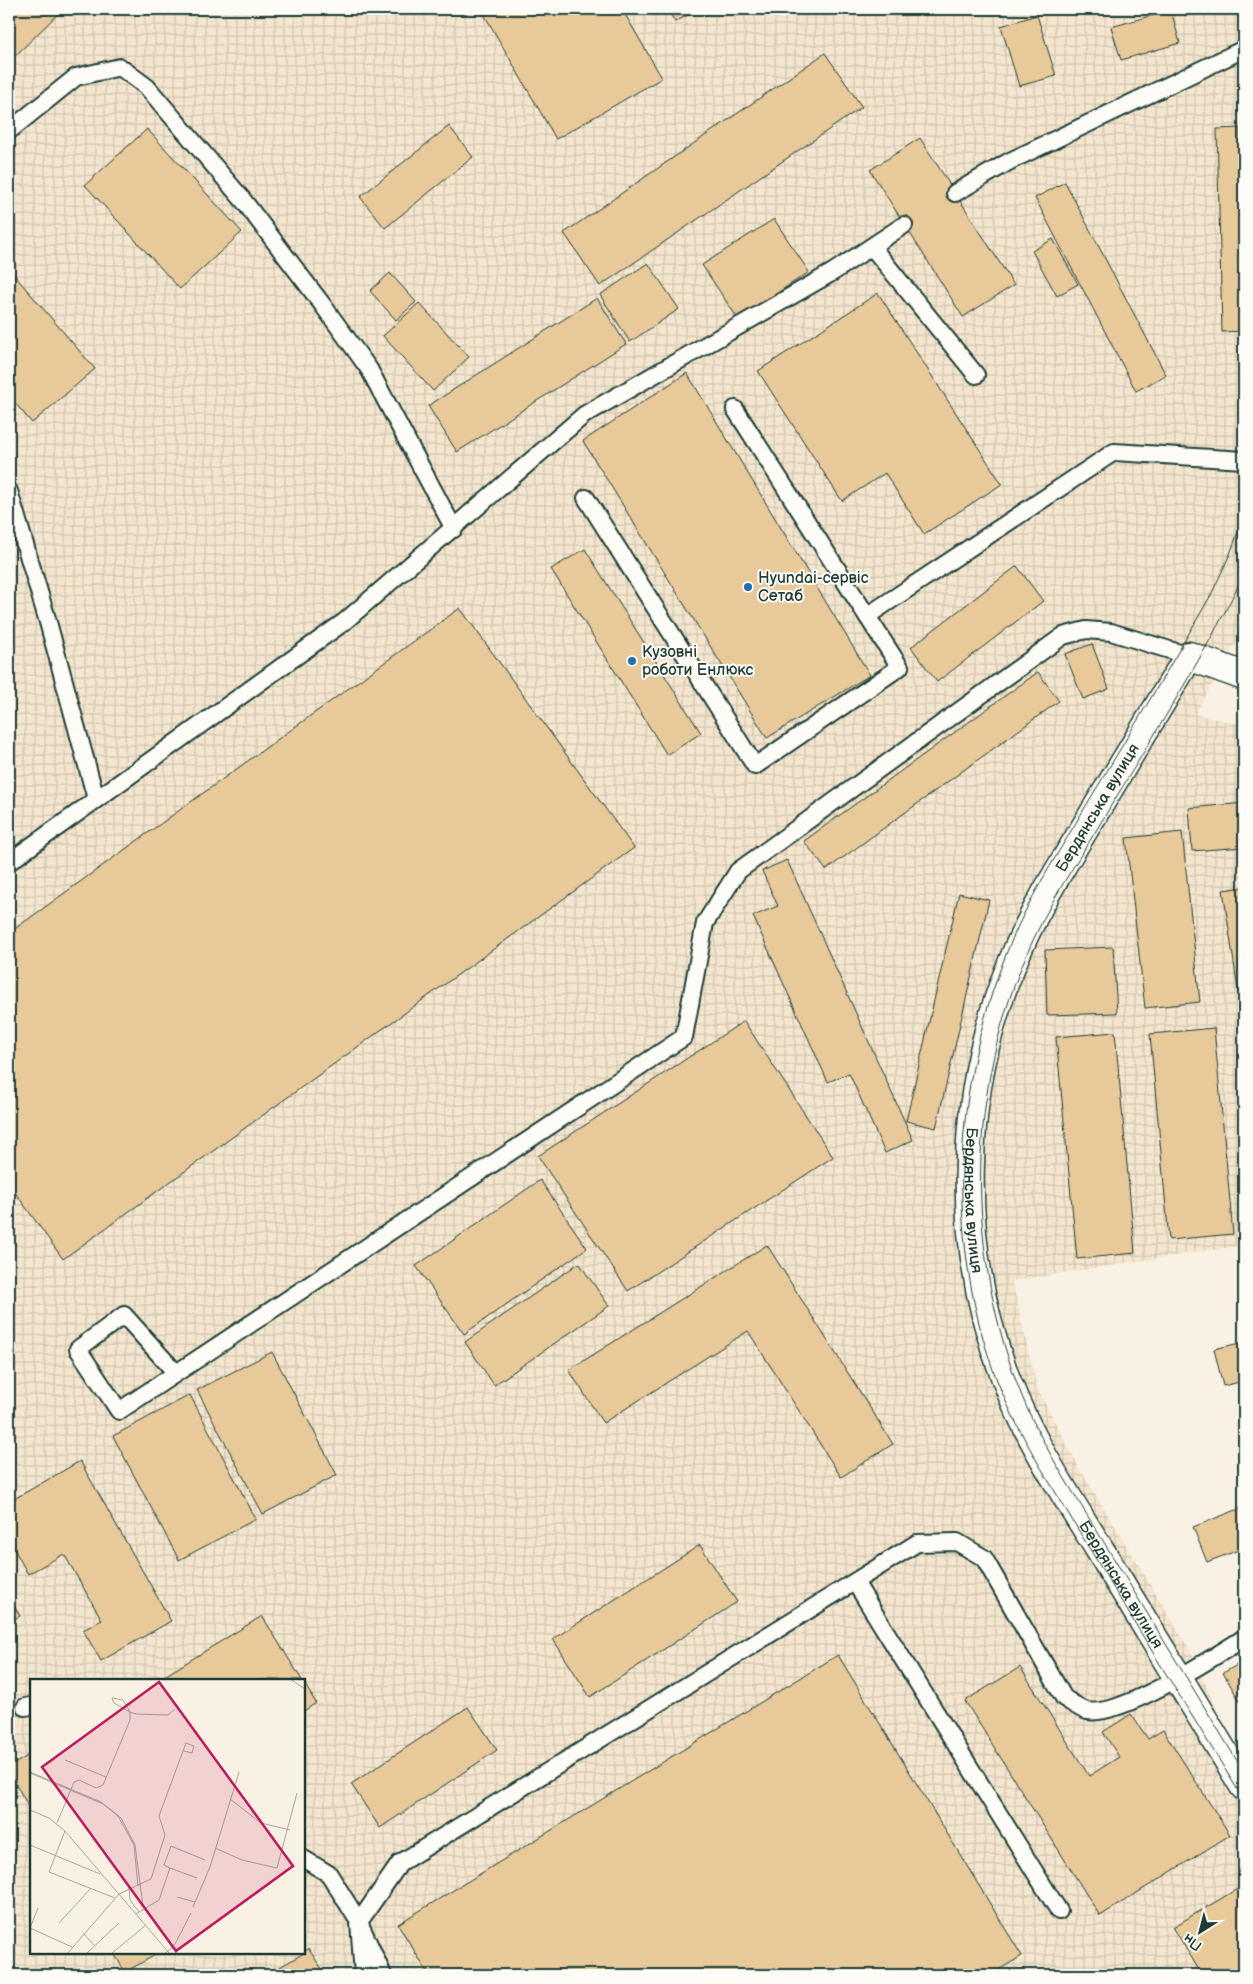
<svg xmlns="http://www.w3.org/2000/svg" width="1253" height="1984" font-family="'Balsamiq Sans',sans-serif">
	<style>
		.industrial { fill: url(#industrial-grid); fill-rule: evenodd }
		.building { fill: #e7c99a; stroke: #1f3d34 }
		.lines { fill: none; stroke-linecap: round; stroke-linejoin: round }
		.service-casing { stroke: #1f3d34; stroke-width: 20 }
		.minor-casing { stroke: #1f3d34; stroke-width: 31 }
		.service { stroke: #fdfcf7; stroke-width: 16 }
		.minor { stroke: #fdfcf7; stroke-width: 28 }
		.tram { stroke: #1f3d34; stroke-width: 1 }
		.poi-dot { fill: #1f6fb2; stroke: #fdfcf7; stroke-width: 2 }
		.labels { text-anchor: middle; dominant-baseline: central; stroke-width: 4; stroke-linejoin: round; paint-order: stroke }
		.poi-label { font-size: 16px; fill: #1f3d34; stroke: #fdfcf7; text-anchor: start }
		.street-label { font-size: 16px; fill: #1f3d34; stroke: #fdfcf7 }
		.inset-road { fill: none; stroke: #a2aa9e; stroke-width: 1 }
		.view { fill: #c2185b; fill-opacity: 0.15; stroke: #c2185b; stroke-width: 2.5 }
		.inset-edge { fill: none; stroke: #1f3d34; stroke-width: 2.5 }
	</style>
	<defs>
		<pattern id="industrial-grid" width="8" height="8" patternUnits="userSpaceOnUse" patternTransform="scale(1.25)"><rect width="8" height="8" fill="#f4e6ce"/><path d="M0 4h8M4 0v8" fill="none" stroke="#d1c6b2"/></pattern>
	</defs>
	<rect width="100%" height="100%" fill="#f9f2e4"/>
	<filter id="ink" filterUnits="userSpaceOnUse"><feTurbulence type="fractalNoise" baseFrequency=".02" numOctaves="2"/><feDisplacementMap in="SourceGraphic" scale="10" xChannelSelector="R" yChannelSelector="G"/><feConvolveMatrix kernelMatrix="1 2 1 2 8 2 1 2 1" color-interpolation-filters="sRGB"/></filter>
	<g filter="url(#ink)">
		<path class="industrial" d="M9 9H1244V629L1195 714 1244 725V1245L1012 1281 1037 1388 1080 1469 1193 1655 1244 1775V1975H9ZM31 1680H304V1953H31Z"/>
		<g class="building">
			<polygon points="9,9 63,9 9,62"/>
			<polygon points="481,9 622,9 662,78 556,139"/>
			<polygon points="667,9 699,9 675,22"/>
			<polygon points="1171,10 1180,43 1121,60 1111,27"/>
			<polygon points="1037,15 1056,76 1019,86 1001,26"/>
			<polygon points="825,53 862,107 600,286 564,233"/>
			<polygon points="449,126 473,157 385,228 360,197"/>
			<polygon points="1240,128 1244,331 1222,332 1217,129"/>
			<polygon points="147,129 242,232 180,289 85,185"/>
			<polygon points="920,138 1014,285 963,317 870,170"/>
			<polygon points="1065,182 1166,375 1136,391 1035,198"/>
			<polygon points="774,219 809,272 738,319 702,265"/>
			<polygon points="1053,239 1078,284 1057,296 1032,251"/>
			<polygon points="648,263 679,309 630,342 600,295"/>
			<polygon points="9,269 95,369 32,423 9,396"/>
			<polygon points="390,273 416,302 396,320 370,291"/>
			<polygon points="878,293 1002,484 924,534 885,473 842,501 758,371"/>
			<polygon points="597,298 626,344 457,452 428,406"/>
			<polygon points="419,303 469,357 433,391 383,336"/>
			<polygon points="687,373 870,675 767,738 583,441"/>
			<polygon points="585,549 701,733 667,755 551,569"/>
			<polygon points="1017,566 1043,601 937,682 911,647"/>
			<polygon points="460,608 634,848 63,1259 9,1184 9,933"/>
			<polygon points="1092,644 1109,689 1083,699 1065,654"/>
			<polygon points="1038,672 1059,701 826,870 804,841"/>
			<polygon points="1244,803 1244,847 1192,851 1189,808"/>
			<polygon points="1182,832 1200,1002 1145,1008 1126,838"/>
			<polygon points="787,860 913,1140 885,1153 849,1073 828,1082 753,916 778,906 762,871"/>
			<polygon points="1244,887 1244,1002 1240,1003 1223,890"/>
			<polygon points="959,893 989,900 936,1128 906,1121"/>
			<polygon points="1113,947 1117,1013 1047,1015 1045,950"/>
			<polygon points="744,1021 833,1157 628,1291 538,1156"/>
			<polygon points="1214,1028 1233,1234 1169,1240 1150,1034"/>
			<polygon points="1115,1032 1135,1253 1077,1259 1056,1037"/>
			<polygon points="540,1180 587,1248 464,1334 416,1266"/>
			<polygon points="767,1245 893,1444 841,1477 748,1331 603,1423 569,1370"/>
			<polygon points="579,1263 609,1306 494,1385 465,1342"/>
			<polygon points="1244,1342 1244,1381 1223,1386 1214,1349"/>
			<polygon points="272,1352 337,1475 263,1514 197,1390"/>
			<polygon points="190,1395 256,1519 179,1560 113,1436"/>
			<polygon points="80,1461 171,1621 101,1661 83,1630 102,1620 64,1554 28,1574 9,1540 9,1502"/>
			<polygon points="1244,1507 1244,1548 1207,1562 1193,1527"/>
			<polygon points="700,1545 737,1602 590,1697 553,1639"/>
			<polygon points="9,1597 20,1616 9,1622"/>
			<polygon points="262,1616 302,1680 158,1680"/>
			<polygon points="838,1655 1022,1956 990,1975 429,1975 398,1924"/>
			<polygon points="1244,1661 1244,1708 1223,1673"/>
			<polygon points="1020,1667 1089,1776 1119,1757 1103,1732 1131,1714 1148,1739 1163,1730 1230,1835 1100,1916 965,1701"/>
			<polygon points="304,1683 316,1703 304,1711"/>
			<polygon points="468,1707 497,1750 380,1828 351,1784"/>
			<polygon points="31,1754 31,1811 9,1772 9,1767"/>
			<polygon points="1244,1885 1244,1975 1202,1975 1173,1927"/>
			<polygon points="308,1948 326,1975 266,1975 304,1953"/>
			<polygon points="114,1953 159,1953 125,1972"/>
		</g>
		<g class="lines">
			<defs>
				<g id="service">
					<polyline points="9,131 76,77 120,67 147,87 243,200 322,304 369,369 454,529"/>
					<polyline points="955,193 1010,161 1244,49"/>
					<polyline points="872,247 976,375"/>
					<polyline points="735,409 867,616 1114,452 1244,460"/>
					<polyline points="9,491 48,622 96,799"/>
					<polyline points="586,498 755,766 900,667 867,616"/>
					<polyline points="9,862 344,622 584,415 833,272 904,225"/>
					<polyline points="176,1373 124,1315 78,1349 119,1411 684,1037 705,923 738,871 1063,636 1086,630 1111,632 1189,656"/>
					<polyline points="855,1582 1059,1911"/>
					<polyline points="25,1707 31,1706"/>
					<polyline points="304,1859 329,1874 359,1922 383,1975"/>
					<path d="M363 1975 359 1922 400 1863 917 1543 957 1542 984 1558 1064 1698C1071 1702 1080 1709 1087 1711 1120 1718 1214 1657 1244 1638"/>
				</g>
				<g id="minor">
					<path id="s1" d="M1244 676 1189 656C1156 710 1124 764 1091 818 1063 864 1033 911 1013 961 958 1092 955 1247 1006 1379 1029 1440 1066 1495 1100 1550 1148 1629 1196 1707 1244 1786"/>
				</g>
			</defs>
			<use href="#service" class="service-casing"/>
			<use href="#minor" class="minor-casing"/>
			<use href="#service" class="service"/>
			<use href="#minor" class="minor"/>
			<g class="tram">
				<path d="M1244 516 1230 554 1211 595C1170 667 1127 738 1084 809 1062 847 1037 885 1018 926 957 1061 943 1216 989 1358 1009 1420 1046 1476 1079 1531 1133 1621 1189 1711 1244 1800"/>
				<path d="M1244 574C1201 664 1145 748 1094 834 1074 866 1053 898 1037 932 968 1073 963 1240 1018 1386 1039 1442 1074 1493 1105 1544 1151 1620 1198 1696 1244 1772"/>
			</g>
		</g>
	</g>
	<g class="poi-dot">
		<circle cx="748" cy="587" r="5"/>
		<circle cx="632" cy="661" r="5"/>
	</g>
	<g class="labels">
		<g class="poi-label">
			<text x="758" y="578">Hyundai-сервіс<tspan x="758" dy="18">Сетаб</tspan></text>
			<text x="642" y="652">Кузовні<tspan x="642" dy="18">роботи Енлюкс</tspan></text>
		</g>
		<g class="street-label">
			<text transform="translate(1098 808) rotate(-59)">Бердянська вулиця</text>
			<text stroke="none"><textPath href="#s1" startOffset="656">Бердянська вулиця</textPath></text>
			<text stroke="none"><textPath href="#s1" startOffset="1075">Бердянська вулиця</textPath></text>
		</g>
	</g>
	<g transform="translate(30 1679)">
		<rect width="275" height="275" fill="#f9f2e4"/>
		<path class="inset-road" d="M260 0 275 10M35 81 76 98M0 93 71 123 91 139 105 166 113 227 147 275M0 94 73 125 88 137 104 166 108 207M200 120 231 144 260 151M0 131 19 139 35 152 140 275M27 144 44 103 49 101 66 109 73 106 100 41V33L84 24 82 19 93 21 100 33 106 35 138 36 145 30M35 152 19 193 85 219M0 166 70 195M185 169 212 181 247 189 267 114M140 189 134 186 141 167 175 181M99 209 100 221 109 233M147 218 165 223M163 228 180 188 209 93M106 235 129 221 140 189 167 199M29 244 61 209M0 249 42 268M0 249 8 229M53 254 64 266M37 275 89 215 121 200 135 156 129 137 156 64 164 67 162 74 154 72M56 275 89 244M81 275 116 246M134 275 144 267 161 234"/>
		<path class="view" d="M129 3 263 187 146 272 12 88Z"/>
		<rect width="275" height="275" class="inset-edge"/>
	</g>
	<rect width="1253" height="1984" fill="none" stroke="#fdfcf7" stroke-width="30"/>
	<rect x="15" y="15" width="1223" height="1954" fill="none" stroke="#1f3d34" stroke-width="2" filter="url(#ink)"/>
	<g transform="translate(1200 1932) rotate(216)" stroke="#fdfcf7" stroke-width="4" paint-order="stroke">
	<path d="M0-4L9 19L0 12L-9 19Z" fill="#1f3d34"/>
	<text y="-8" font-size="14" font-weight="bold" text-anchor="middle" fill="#1f3d34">Пн</text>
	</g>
</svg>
